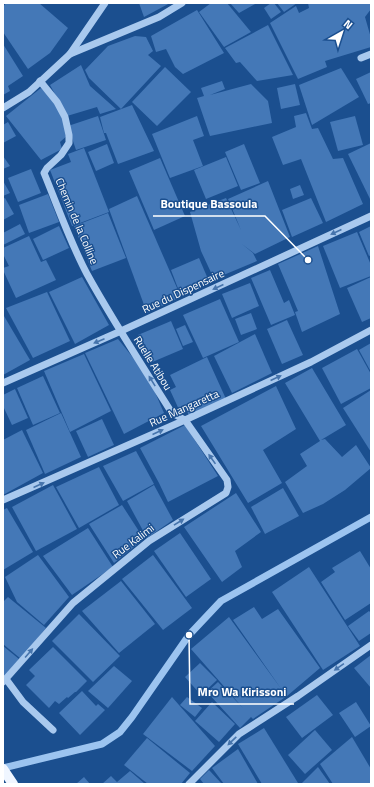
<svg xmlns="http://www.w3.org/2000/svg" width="374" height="787" font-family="'Titillium Web',sans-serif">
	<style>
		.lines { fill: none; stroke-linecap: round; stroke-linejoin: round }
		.stream { stroke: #9cc4f0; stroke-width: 7 }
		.building { fill: #4478b7 }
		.minor { stroke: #a9c9ee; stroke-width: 7 }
		.major { stroke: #f0f6ff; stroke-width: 10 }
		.oneway { fill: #4674ac }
		.labels { text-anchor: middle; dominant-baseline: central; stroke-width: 3; stroke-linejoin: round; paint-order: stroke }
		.street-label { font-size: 11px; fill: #fff; stroke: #1b4f8f }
		.leader { fill: none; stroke: #fff; stroke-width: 1.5 }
		.callout-dot { fill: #fff; stroke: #1b4f8f; stroke-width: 1.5 }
		.callout-label { font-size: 12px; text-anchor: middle; font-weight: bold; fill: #fff; stroke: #1b4f8f; stroke-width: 3; stroke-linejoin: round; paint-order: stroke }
	</style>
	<rect width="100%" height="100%" fill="#1b4f8f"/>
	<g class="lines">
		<polyline class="stream" points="3,768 102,744 120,732 132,717 189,635 221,601 371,517"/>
	</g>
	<g class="building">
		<polygon points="6,3 39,3 68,28 50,53 28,69 3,32 3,7"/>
		<polygon points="139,3 170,3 144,17"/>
		<polygon points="211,3 227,3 251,32 224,47 199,12"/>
		<polygon points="230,3 257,3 239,13"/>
		<polygon points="271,3 274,3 281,12 271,19 264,8"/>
		<polygon points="277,3 297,3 284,12"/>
		<polygon points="308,3 371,3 371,9 365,17 371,38 371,47 325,61 327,67 298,79 270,23 296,6 299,13 309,8"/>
		<polygon points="197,10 224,53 183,74 175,67 166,49 156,52 151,36"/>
		<polygon points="268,25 293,75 257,81 240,62 236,63 225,48"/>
		<polygon points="135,36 146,37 153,51 148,55 161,66 121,109 89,78 85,70 108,46"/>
		<polygon points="3,44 23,76 8,86 10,91 3,95"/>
		<polygon points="81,65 90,86 116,109 100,114 97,107 67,116 50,85"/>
		<polygon points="165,67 191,92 157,126 132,102"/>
		<polygon points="341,68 359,97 312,125 299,85"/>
		<polygon points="371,72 371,103 368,104 356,79"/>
		<polygon points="222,81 225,89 210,95 251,84 268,101 272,123 210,136 197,98 204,96 201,88"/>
		<polygon points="295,84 300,105 281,109 277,88"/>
		<polygon points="41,88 55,102 69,134 60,142 62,149 41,160 6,116"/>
		<polygon points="132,105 154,151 118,164 106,133 104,133 100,117"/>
		<polygon points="306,113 312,129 318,128 333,159 343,158 363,204 326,222 301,159 283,165 272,137 296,127 294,116"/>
		<polygon points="98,116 106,140 76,150 68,126"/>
		<polygon points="197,116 204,136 193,140 203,166 170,178 152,134"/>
		<polygon points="355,116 363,145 338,151 330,122"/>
		<polygon points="8,122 16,136 3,143 3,125"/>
		<polygon points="371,143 371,201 348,154"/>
		<polygon points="107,144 114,163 96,171 88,152"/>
		<polygon points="244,144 260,183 241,190 225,152"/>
		<polygon points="84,148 109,212 72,226 50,170 71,162 68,154"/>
		<polygon points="3,156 10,166 3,169"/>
		<polygon points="226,157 238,186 206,199 194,170"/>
		<polygon points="160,158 185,216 154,230 129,171"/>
		<polygon points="31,169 41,193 18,202 8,178"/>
		<polygon points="3,181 10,193 3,196"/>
		<polygon points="268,181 290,237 255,254 242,244 253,253 257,261 214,279 201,251 190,212 226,198 241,230 228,199"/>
		<polygon points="300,185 304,195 293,199 290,189"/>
		<polygon points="48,194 59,222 29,233 19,205"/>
		<polygon points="137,196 181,297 147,313 109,209"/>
		<polygon points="5,198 14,214 3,220 3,199"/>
		<polygon points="311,198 323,223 292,237 282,210"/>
		<polygon points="108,213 126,258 92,271 74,226"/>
		<polygon points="20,224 25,234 3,245 3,233"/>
		<polygon points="59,226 69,248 43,260 33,239"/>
		<polygon points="371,226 371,255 369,256 359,232"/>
		<polygon points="357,232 371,265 371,276 340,288 323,246"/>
		<polygon points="29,236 41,262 46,260 56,280 16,298 3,270 3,268 9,266 3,254 3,248"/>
		<polygon points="318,246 340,314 302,332 295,312 298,311 278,264"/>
		<polygon points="199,258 208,279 179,291 171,270"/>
		<polygon points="270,270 284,303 289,300 295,315 271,325 251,278"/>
		<polygon points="82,277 109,325 75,344 49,292"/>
		<polygon points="371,277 371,318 362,322 347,288"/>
		<polygon points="250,283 259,306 232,318 222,294"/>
		<polygon points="47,292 70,341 33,358 6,308"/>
		<polygon points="220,299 239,342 203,358 183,315"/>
		<polygon points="251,313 257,329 241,335 235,319"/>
		<polygon points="4,316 30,360 3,375 3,317"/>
		<polygon points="287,320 303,355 282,364 267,329"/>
		<polygon points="171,321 183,349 150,363 138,335"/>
		<polygon points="185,325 193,342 183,346 176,329"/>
		<polygon points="255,334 272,373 232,393 214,356"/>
		<polygon points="118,339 135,360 154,390 164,413 124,434 85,353"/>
		<polygon points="371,343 371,372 359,350"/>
		<polygon points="357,349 371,374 371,388 341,404 322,368"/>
		<polygon points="84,354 111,411 70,432 44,371"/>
		<polygon points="207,357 226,399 189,416 187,411 181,414 170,390 176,387 170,375"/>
		<polygon points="312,368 346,425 321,440 325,439 342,457 356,445 371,468 345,490 323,504 303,513 285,482 307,466 300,454 320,441 285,383"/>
		<polygon points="43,376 60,413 33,425 17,388"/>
		<polygon points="276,386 296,429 263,450 282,483 248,503 201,426"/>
		<polygon points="15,389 28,418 12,425 3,406 3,395"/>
		<polygon points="371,390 371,452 343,408"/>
		<polygon points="61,413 81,457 45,474 26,430"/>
		<polygon points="102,419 114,445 88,457 76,431"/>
		<polygon points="185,425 218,476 168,502 159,483 140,448"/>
		<polygon points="22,430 43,473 3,495 3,440"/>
		<polygon points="136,451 154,484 123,501 103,466"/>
		<polygon points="99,467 119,505 79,528 56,487"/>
		<polygon points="53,485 77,529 36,551 12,507"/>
		<polygon points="154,485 173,520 147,538 127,501"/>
		<polygon points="283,488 299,516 265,534 251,507"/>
		<polygon points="236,493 261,532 235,551 242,567 222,582 184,527"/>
		<polygon points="122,505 144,539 114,563 89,524"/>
		<polygon points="7,508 33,552 3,570 3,510"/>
		<polygon points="88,528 113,567 72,595 43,556"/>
		<polygon points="180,533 211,579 186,597 154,551"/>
		<polygon points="360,551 371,569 371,603 345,620 321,582 335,572 332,568"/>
		<polygon points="38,555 69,597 44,625 17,602 5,577"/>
		<polygon points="153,555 192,608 163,630 122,579"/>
		<polygon points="309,567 360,646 323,670 272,592"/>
		<polygon points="121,581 155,624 119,653 82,611"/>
		<polygon points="8,597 46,628 21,659 3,644 3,602"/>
		<polygon points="254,607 262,619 278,609 320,668 287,696 253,719 251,717 240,728 207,692 218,682 243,708 191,649 229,617 282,690 233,620"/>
		<polygon points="369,611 371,613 371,633 359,641 348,626"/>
		<polygon points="79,614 120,656 93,682 52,641"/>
		<polygon points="3,646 19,659 3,678"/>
		<polygon points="53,647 87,681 76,692 75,692 68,698 67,697 59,704 55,701 49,708 26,685 35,676 29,670"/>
		<polygon points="371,655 371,688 354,668"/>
		<polygon points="200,663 217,680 201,695 185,677"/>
		<polygon points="114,666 132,681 108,708 88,691"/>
		<polygon points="82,691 96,706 98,704 105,710 80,735 59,713"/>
		<polygon points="317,695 333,715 302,738 286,717"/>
		<polygon points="172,697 215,746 192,771 143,734"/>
		<polygon points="187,697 202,708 195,717 180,705"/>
		<polygon points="212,702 235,724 219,742 195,721"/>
		<polygon points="356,702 371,726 355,737 339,713"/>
		<polygon points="264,728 298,783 297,784 262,784 238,744"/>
		<polygon points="315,730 332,750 305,774 288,755"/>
		<polygon points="352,737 371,769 371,784 333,784 320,764"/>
		<polygon points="147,738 190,773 181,784 148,784 124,765"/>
		<polygon points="238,749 258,784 224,784 212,768"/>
		<polygon points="318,767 330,784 301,784"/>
		<polygon points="209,770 222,784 204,784 200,779"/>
		<polygon points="130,771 145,784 102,784 111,776 117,782"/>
		<polygon points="84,777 90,784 76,784"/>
	</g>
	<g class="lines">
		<g class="minor">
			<polyline points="70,54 159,17 182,3"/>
			<polyline points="361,58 371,54"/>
			<polyline points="3,108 29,92 70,54 105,3"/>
			<polyline points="3,383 121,331 371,216"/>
			<polyline points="3,500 185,420 311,362 371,330"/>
			<polyline points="6,679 23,702 53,730"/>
			<path d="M3 682 73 603 149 541 226 493 228 487 227 480 185 420 172 413C143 367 113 321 87 274 70 242 58 207 44 173L47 168 61 155 69 143V135L65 117 57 102 40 81"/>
			<polyline points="189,784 239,734 298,696 371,645"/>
		</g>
		<polyline class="major" points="3,769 13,784"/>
	</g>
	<defs><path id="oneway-solid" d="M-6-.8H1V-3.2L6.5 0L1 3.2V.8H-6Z"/></defs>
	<g class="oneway">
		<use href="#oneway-solid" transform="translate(336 232) rotate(155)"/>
		<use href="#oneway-solid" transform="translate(218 287) rotate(155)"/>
		<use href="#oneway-solid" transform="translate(99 341) rotate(157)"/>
		<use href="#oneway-solid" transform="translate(276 378) rotate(-25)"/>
		<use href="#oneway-solid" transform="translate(152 381) rotate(-122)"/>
		<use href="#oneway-solid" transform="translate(158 432) rotate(-24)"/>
		<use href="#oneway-solid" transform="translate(212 459) rotate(-125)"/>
		<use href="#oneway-solid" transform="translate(39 485) rotate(-24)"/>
		<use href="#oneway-solid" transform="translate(179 522) rotate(-32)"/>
		<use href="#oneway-solid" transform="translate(29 653) rotate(-49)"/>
		<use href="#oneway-solid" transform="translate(339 667) rotate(145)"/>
		<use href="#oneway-solid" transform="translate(232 741) rotate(136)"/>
	</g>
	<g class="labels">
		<g class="street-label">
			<text transform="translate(77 221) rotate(67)">Chemin de la Colline</text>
			<text transform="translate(183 291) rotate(-25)">Rue du Dispensaire</text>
			<text transform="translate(153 363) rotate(58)">Ruelle Atibou</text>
			<text transform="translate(184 408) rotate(-24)">Rue Mangaretta</text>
			<text transform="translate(133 541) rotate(-37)">Rue Kalimi</text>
		</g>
	</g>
	<path class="leader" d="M308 260L265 216H153M189 635L190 704H294"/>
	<g class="callout-dot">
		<circle cx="308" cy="260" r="4"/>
		<circle cx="189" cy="635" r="4"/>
	</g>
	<g class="callout-label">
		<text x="209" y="208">Boutique Bassoula</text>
		<text x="242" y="696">Mro Wa Kirissoni</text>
	</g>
	<rect width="374" height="787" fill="none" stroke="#ffffff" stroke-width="8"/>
	<g transform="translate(342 32) rotate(39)" stroke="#1b4f8f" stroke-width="3" paint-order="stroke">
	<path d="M0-3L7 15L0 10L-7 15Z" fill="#ffffff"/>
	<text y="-6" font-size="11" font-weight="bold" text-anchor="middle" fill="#ffffff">N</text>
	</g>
</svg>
